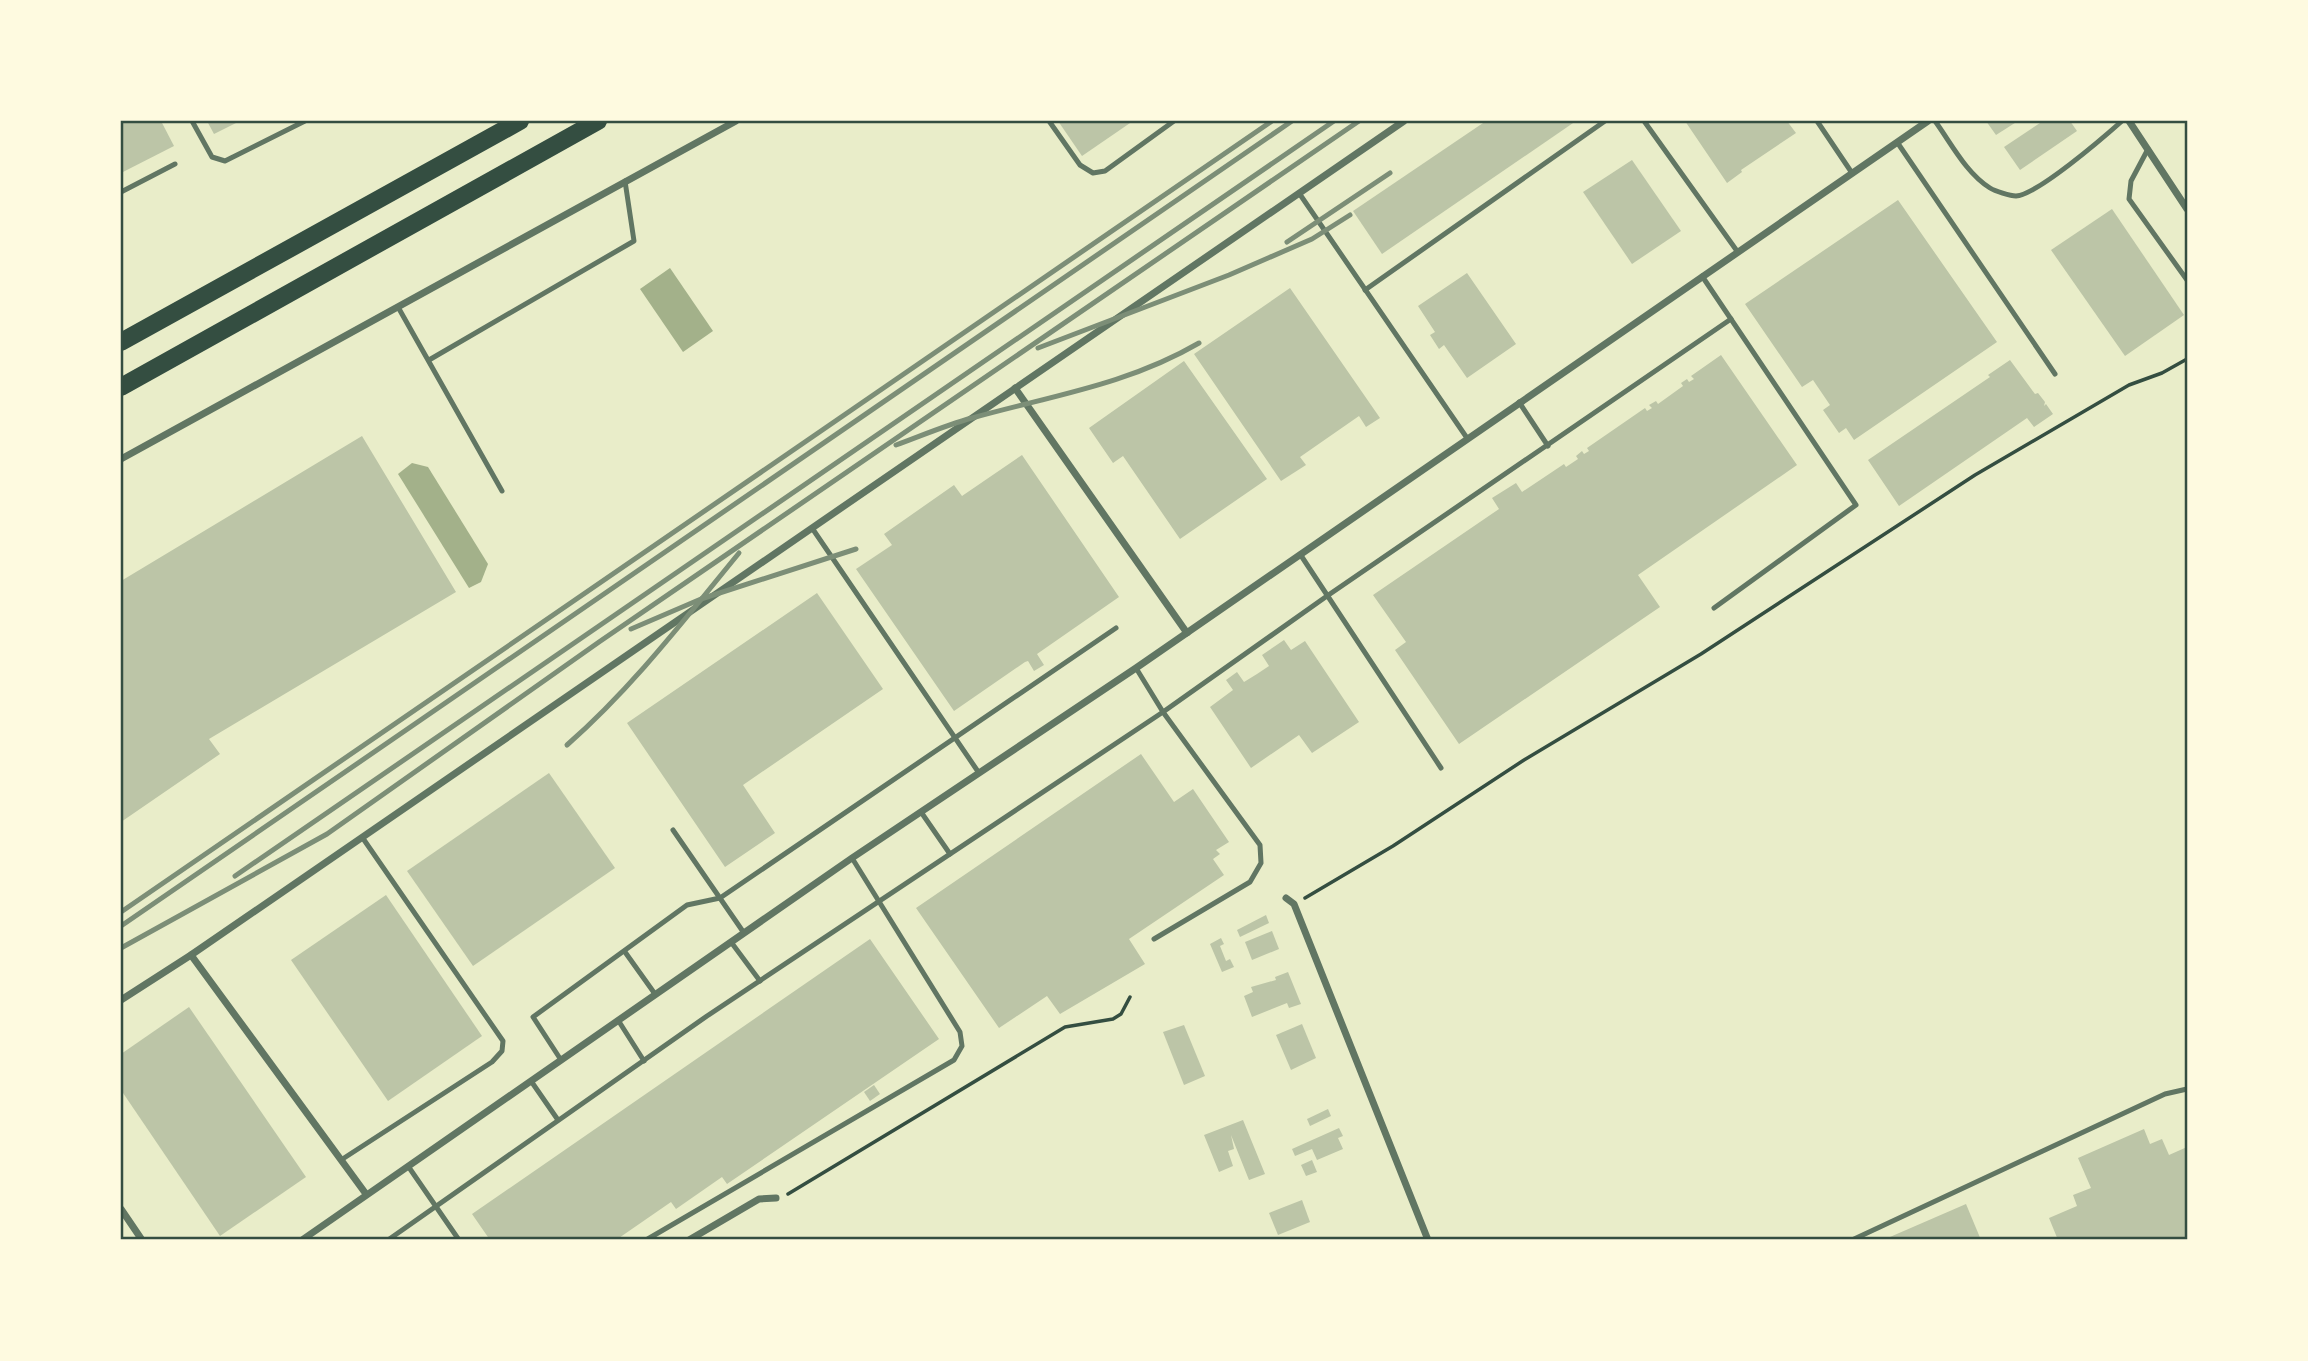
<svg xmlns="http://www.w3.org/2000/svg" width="2308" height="1361" font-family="'Times New Roman',serif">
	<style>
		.water { fill: #a3b18a }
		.building { fill: #bcc5a7 }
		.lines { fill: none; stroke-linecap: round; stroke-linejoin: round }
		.path { stroke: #344e41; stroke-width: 3.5 }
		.service { stroke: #617663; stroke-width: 5 }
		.minor { stroke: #617663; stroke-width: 7 }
		.motorway { stroke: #344e41; stroke-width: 18 }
		.rail { stroke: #7c8e77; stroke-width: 5 }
		.neatline { fill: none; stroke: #344e41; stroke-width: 2.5 }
	</style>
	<rect width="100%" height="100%" fill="#e9edc9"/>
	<g class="water">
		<polygon points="670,268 713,331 683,352 640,289"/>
		<polygon points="412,463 428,467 488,564 481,582 469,588 398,474"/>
	</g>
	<g class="building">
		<polygon points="121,121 161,121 174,146 121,173"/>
		<polygon points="207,121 240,121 214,134"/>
		<polygon points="1058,121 1133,121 1082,156"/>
		<polygon points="1486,121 1576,121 1382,254 1353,211"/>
		<polygon points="1685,121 1787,121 1796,133 1741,170 1742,172 1727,183"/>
		<polygon points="1986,121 2018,121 1996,135"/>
		<polygon points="2043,121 2070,121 2077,131 2020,170 2004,147"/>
		<polygon points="1632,160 1681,231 1632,264 1583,192"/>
		<polygon points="1898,200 1997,342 1854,440 1846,428 1839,433 1823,410 1830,405 1813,380 1802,387 1745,304"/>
		<polygon points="2112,209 2184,315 2125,356 2051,250"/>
		<polygon points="1467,273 1516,344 1467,378 1444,345 1439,349 1430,335 1435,332 1418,306"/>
		<polygon points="1290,288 1380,418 1366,427 1359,416 1300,457 1306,465 1281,481 1194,354"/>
		<polygon points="1721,355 1797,465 1638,575 1660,607 1459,744 1395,650 1406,642 1373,595 1499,509 1492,498 1516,483 1522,492 1564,464 1566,467 1578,459 1576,456 1582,451 1584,454 1589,451 1587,448 1645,408 1647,411 1652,408 1649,405 1656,401 1658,404 1683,386 1681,383 1687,379 1689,382 1694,379 1691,376"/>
		<polygon points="2010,360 2035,394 2038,393 2045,402 2044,406 2046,404 2053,414 2034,427 2027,418 1899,506 1868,460 1990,377 1988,375"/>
		<polygon points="1184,361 1267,479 1180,539 1123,456 1113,463 1089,428"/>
		<polygon points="362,436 456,592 209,739 220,754 121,822 121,581"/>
		<polygon points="1022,455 1119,597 1037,654 1044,665 1034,671 1028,661 1025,662 954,711 856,569 892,545 884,534 954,485 962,496"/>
		<polygon points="817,593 883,689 743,785 775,833 725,867 627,723"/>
		<polygon points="1284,640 1291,650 1305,641 1359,722 1312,753 1299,735 1251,768 1210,707 1233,690 1226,680 1237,672 1244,682 1257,674 1269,666 1262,655"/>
		<polygon points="1141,754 1174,802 1193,789 1229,842 1216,850 1220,854 1213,859 1224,875 1129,939 1145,964 1060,1014 1047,996 999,1028 916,908"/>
		<polygon points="549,773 615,868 473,966 407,871"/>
		<polygon points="386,895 482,1036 388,1101 291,960"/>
		<polygon points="1266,915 1269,923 1240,937 1237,930"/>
		<polygon points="1272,931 1279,949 1252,960 1245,942"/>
		<polygon points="1221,938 1224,944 1220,946 1226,961 1230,959 1234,967 1222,972 1210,944"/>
		<polygon points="870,939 939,1039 727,1184 722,1177 676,1209 671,1202 616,1240 490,1240 472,1214"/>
		<polygon points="1288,972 1301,1004 1289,1008 1287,1003 1252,1017 1244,996 1253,992 1251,987 1276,980 1275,977"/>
		<polygon points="189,1007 306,1177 220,1236 121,1090 121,1054"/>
		<polygon points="1302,1024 1316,1058 1291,1070 1276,1035"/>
		<polygon points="1184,1025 1205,1076 1184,1085 1163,1032"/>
		<polygon points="874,1085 880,1094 870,1101 864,1092"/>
		<polygon points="1328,1109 1331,1116 1310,1126 1307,1119"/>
		<polygon points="1243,1120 1265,1174 1249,1180 1231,1135 1234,1149 1228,1151 1233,1166 1219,1172 1204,1135"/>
		<polygon points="1339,1128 1343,1136 1338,1138 1343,1149 1317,1160 1312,1149 1295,1156 1292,1149"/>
		<polygon points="2144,1129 2150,1144 2162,1139 2169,1155 2187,1147 2187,1240 2058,1240 2049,1218 2077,1206 2073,1195 2091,1188 2078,1158"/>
		<polygon points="1312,1160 1317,1172 1306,1176 1301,1165"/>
		<polygon points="1302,1200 1310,1222 1278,1235 1269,1213"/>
		<polygon points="1966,1204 1981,1240 1883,1240"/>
	</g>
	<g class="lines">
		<g class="path">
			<polyline points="1305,898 1393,846 1524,760 1701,654 1975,475 2129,385 2162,373 2187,359"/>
			<polyline points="788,1194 1065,1027 1113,1019 1121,1014 1130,997"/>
		</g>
		<g class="service">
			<polyline points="192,121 212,157 225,161 305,121"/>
			<polyline points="1049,121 1080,165 1093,173 1105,171 1174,121"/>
			<polyline points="1644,121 1737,251"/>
			<polyline points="1817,121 1852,173"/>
			<path d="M1935 121C1951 143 1966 173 1990 188 1995 191 2010 196 2016 196 2037 195 2104 137 2122 121"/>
			<polyline points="1897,142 2055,374"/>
			<polyline points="2148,149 2131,181 2129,199 2187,280"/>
			<polyline points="121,192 175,164"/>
			<polyline points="1299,193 1467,438"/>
			<polyline points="1702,276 1856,505 1714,608"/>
			<polyline points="1365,290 1605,121"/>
			<polyline points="398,307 502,491"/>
			<polyline points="429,360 634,241 625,181"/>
			<polyline points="1519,402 1548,446"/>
			<polyline points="812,528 979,773"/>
			<polyline points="1300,554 1441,768"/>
			<polyline points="1136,668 1163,712 1260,845 1261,863 1250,882 1154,939"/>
			<polyline points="921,812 950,854"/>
			<polyline points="673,830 744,933"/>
			<polyline points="731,942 760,981"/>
			<polyline points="625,952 655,994"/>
			<polyline points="618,1020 644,1061"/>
			<polyline points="561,1060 533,1017 687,905 720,898 1116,628"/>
			<polyline points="531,1081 558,1120"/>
			<polyline points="341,1160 492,1062 502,1051 503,1041 362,837"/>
			<polyline points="408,1166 459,1240"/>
			<polyline points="388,1240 707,1016 1163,712 1327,596 1731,319"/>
			<polyline points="646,1240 954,1060 962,1046 960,1032 852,858"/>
			<polyline points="1852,1240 2165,1094 2187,1089"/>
		</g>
		<g class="minor">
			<polyline points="2129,121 2187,209"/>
			<polyline points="1015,388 1187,633"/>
			<polyline points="121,459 736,121"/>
			<polyline points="1286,898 1294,904 1428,1240"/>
			<polyline points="191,955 366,1194"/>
			<polyline points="121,1000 191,955 1404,121"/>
			<polyline points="121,1209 142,1240"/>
			<polyline points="302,1240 852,858 1136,668 1928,121"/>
			<polyline points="689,1240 759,1199 776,1198"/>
		</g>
		<g class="motorway">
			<polyline points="121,342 520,121"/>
			<polyline points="121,387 598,121"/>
		</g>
		<g class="rail">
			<polyline points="1287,242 1390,173"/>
			<polyline points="1038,348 1229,275 1312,239 1350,215"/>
			<path d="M896 445C921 436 946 425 972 418 1050 396 1127 385 1199 343"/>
			<polyline points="631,629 701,599 856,549"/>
			<path d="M567 745C632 688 684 620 739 553"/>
			<polyline points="235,876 1334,121"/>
			<polyline points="121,912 1272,121"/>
			<polyline points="121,926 1292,121"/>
			<polyline points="121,948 327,834 599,642 1359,121"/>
		</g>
	</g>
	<rect width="2308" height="1361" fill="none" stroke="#fefae0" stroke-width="245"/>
	<rect x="122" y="122" width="2064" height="1116" class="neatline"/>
</svg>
